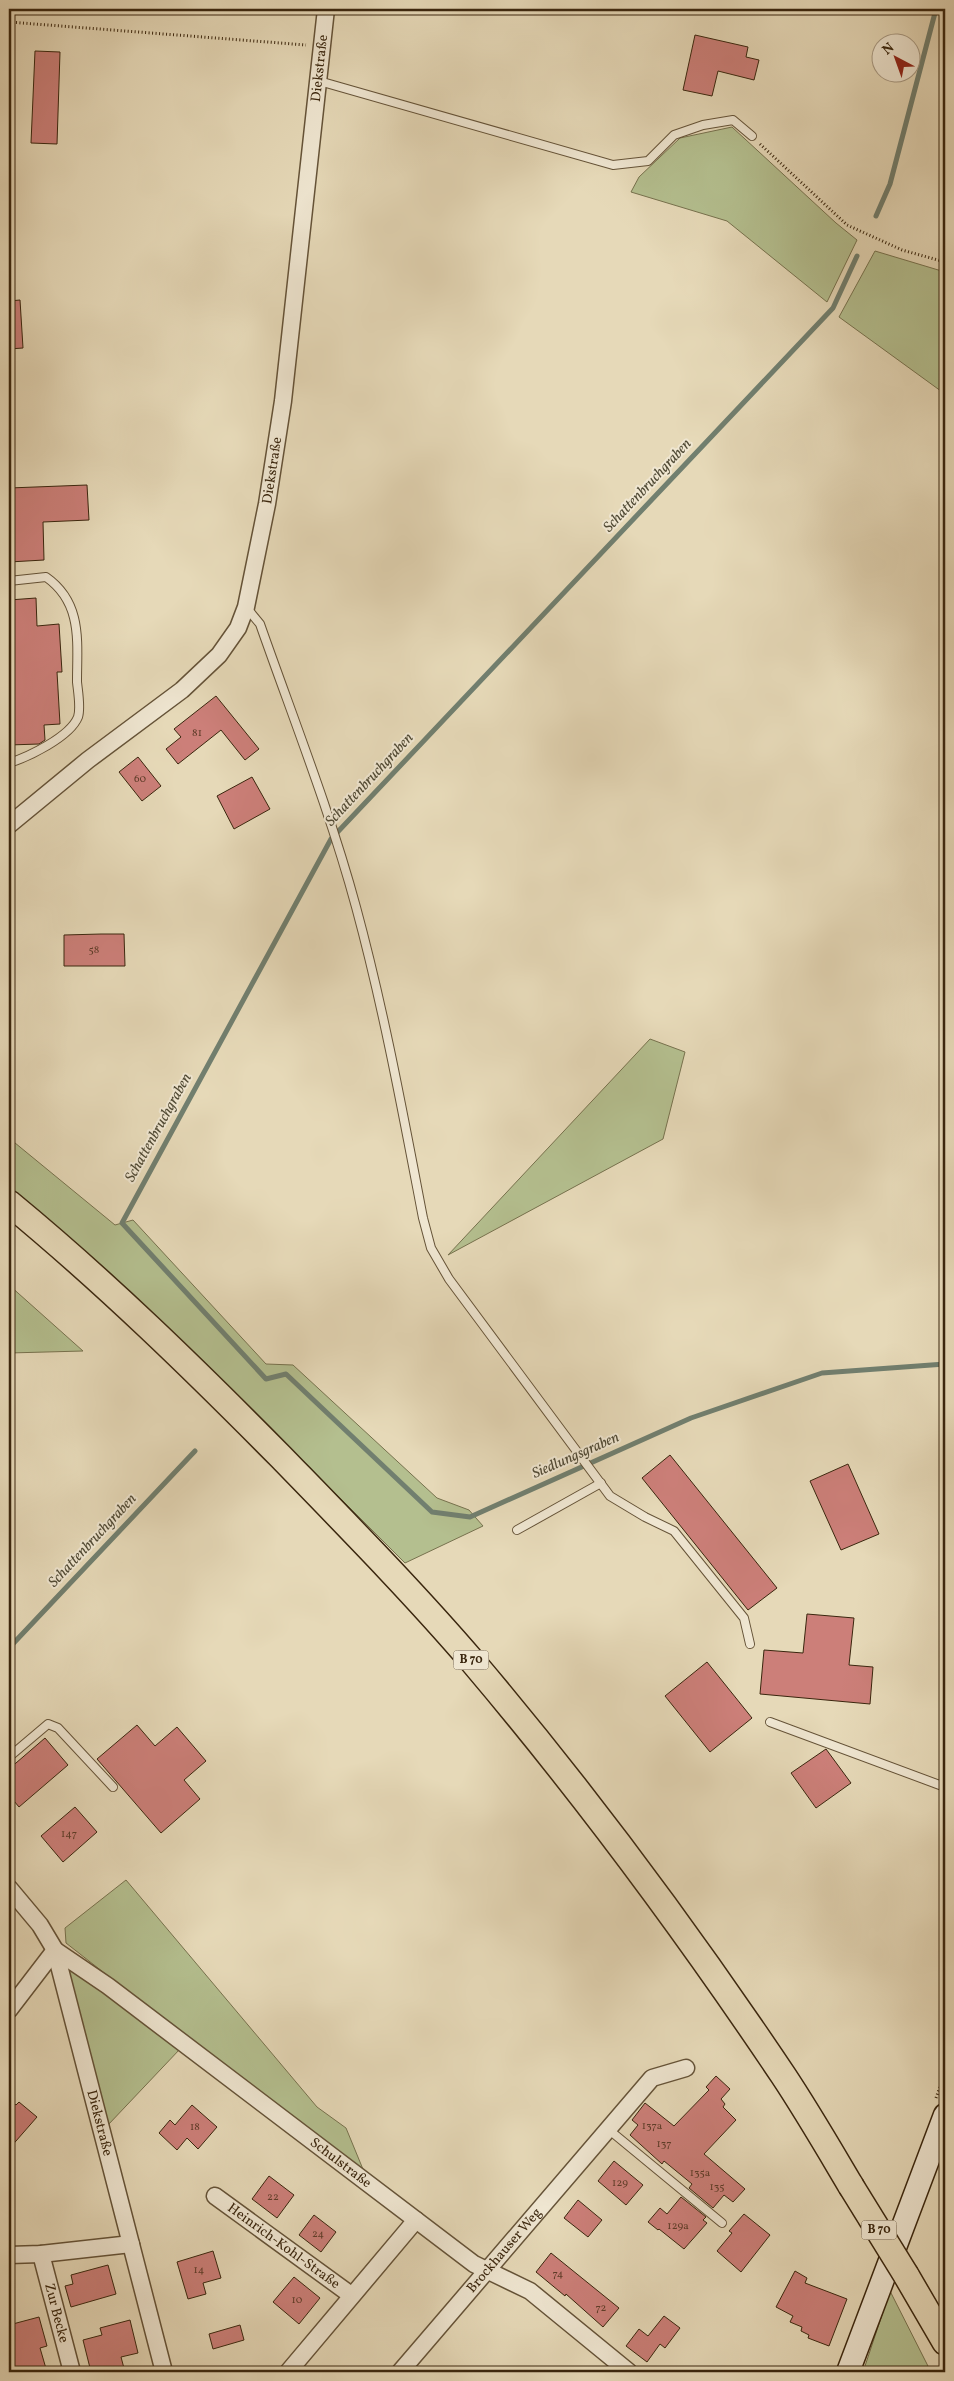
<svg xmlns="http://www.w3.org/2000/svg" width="954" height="2381" font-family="Vollkorn,serif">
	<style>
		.green { fill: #b4bf8f; stroke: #77724e }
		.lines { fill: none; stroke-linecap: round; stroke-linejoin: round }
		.stream { stroke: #717f6f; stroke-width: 5 }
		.building { fill: #cc7f79; stroke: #3a260e }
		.service-casing { stroke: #655338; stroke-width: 10 }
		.minor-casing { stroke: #655338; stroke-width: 19 }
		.secondary-casing { stroke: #3a260e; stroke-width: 25 }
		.primary-casing { stroke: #3a260e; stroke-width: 28 }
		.path { stroke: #3a260e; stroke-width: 3; stroke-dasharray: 1 2.5; stroke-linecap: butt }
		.service { stroke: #efe6d1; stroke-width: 8 }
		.minor { stroke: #efe6d1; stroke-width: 16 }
		.secondary { stroke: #efe6d1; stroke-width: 22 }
		.primary { stroke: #e6d9b8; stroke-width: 25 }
		.primary-bridge-casing { stroke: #3a260e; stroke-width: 28; stroke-linecap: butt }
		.primary-bridge { stroke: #e6d9b8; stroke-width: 25 }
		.labels { text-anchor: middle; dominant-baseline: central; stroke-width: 4; stroke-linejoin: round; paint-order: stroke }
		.number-label { font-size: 11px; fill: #5e3c29 }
		.shield { fill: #efe6d1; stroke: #706048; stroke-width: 1 }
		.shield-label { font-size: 12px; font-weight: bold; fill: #3a260e }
		.street-label { font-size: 14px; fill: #3a260e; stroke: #efe6d1 }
		.water-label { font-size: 15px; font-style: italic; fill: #514b36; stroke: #efe6d1 }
	</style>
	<rect width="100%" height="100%" fill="#e6d9b8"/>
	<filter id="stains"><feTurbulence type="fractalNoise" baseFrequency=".004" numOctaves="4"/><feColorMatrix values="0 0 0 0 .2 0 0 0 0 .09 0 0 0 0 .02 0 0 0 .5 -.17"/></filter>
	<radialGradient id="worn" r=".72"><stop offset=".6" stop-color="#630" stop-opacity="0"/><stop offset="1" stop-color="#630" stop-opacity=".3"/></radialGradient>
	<g class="green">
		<polygon points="732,127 836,223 857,240 827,302 727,221 631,192 639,177 680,138"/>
		<polygon points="875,251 945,272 945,394 839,317"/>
		<polygon points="650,1039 685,1052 663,1139 448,1255"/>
		<polygon points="9,1138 115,1225 133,1220 266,1364 293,1365 437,1498 469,1510 483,1526 405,1563 259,1417 9,1197"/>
		<polygon points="9,1285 83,1351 9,1353"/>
		<polygon points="126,1880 317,2107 346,2128 367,2179 66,1943 65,1928"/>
		<polygon points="64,1964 180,2049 108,2125"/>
		<polygon points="890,2291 931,2372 863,2372"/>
	</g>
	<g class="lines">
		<g class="stream">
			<polyline points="876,216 890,184 936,9"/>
			<polyline points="857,256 833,308 331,839 122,1223 266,1379 286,1374 432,1512 470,1517 691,1418 822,1373 945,1364"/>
			<polyline points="9,1648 195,1451"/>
		</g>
	</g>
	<g class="building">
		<polygon points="695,35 748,47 746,57 759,60 754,80 718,71 712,96 683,90"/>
		<polygon points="35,51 60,52 57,144 31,143"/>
		<polygon points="20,300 23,348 9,349 9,301"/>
		<polygon points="87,485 89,520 43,522 44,560 9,562 9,488"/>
		<polygon points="36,598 37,626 59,624 62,672 57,672 60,724 44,725 45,740 39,744 9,745 9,600"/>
		<polygon points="216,696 259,749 245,760 221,730 178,764 166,749 181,737 174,729"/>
		<polygon points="138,757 161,786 142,801 119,772"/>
		<polygon points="252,777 270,809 234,829 217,796"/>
		<polygon points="101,934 124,934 125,966 64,966 64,935"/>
		<polygon points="670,1455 777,1588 748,1610 642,1478"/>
		<polygon points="848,1464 879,1534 841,1550 810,1481"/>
		<polygon points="807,1614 854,1618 849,1665 873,1667 870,1704 760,1694 764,1650 803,1653"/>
		<polygon points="707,1662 752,1718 710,1752 665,1696"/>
		<polygon points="137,1725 155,1746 177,1727 206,1761 184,1780 200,1799 161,1833 97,1759"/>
		<polygon points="45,1738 68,1765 19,1807 9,1795 9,1769"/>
		<polygon points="826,1749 851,1783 816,1808 791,1773"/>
		<polygon points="75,1807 97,1832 63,1862 41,1836"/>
		<polygon points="716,2076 730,2089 721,2099 725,2104 723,2107 736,2120 704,2154 745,2189 733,2202 724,2195 713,2208 689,2188 692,2184 664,2161 662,2164 630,2135 638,2125 632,2120 645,2103 674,2126 709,2090 706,2087"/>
		<polygon points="9,2100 16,2105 19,2102 37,2117 9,2149"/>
		<polygon points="192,2105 217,2127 198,2149 187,2138 177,2150 159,2133 170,2120 175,2125"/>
		<polygon points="614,2161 643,2185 626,2205 598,2181"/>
		<polygon points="269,2176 294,2195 277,2218 252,2199"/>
		<polygon points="681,2197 706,2217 703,2220 707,2223 684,2249 659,2229 658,2230 648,2222 660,2208 667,2214"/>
		<polygon points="578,2200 602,2220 588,2237 564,2218"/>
		<polygon points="744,2214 770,2235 741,2272 717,2251 732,2233 729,2231"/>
		<polygon points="314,2215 336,2232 321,2252 299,2235"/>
		<polygon points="213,2251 221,2278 203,2283 206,2294 188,2299 177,2262"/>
		<polygon points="551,2253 619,2308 603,2327 566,2294 565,2296 536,2272"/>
		<polygon points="108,2265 116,2294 71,2307 65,2286 73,2284 71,2275"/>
		<polygon points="795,2271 807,2278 805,2283 847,2299 829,2346 808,2338 809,2335 801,2331 802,2327 790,2322 793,2316 776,2307"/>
		<polygon points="294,2277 320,2298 299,2324 273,2302"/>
		<polygon points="664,2316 680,2328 665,2348 660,2344 647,2362 626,2346 639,2329 648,2336"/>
		<polygon points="39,2317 47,2346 40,2348 47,2372 9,2372 9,2325"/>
		<polygon points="130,2320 138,2353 121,2357 125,2372 91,2372 83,2340 102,2335 100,2328"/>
		<polygon points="240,2325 244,2340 213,2349 209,2334"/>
	</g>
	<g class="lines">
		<defs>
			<g id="service">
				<polyline points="319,81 613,165 648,161 674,135 703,125 733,120 752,136"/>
				<path d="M9 581 46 577C83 603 77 642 77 682 78 692 81 708 78 717 70 737 28 757 9 763"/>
				<path d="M246 607 260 624C293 718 330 811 356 907 384 1010 403 1114 423 1218L431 1248 449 1279 610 1496 645 1517 674 1531 744 1618 750 1644"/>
				<polyline points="517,1530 601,1483"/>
				<polyline points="770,1722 945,1787"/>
				<polyline points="9,1757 48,1724 58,1728 113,1787"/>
				<polyline points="608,2129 722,2223"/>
			</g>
			<g id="minor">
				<path id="s1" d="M9 825 88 760 182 690 219 655 238 628 246 607 267 504 283 401 326 9"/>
				<path id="s2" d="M9 1888 40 1925 55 1950 164 2372"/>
				<path id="s3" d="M9 2010 55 1950 108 1986 474 2264 530 2291 629 2372"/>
				<path id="s4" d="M215 2196 351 2295"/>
				<path id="s5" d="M41 2254 72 2372"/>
				<polyline points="9,2255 41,2254 131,2244"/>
				<polyline points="288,2372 416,2220"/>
				<path id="s6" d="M400 2372 652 2078 686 2068"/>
			</g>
			<polyline id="secondary" points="848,2372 945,2115"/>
			<g id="primary">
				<path d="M9 1203C105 1282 194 1369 281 1457 346 1524 412 1591 473 1662 584 1793 687 1932 783 2075 807 2111 829 2149 851 2186"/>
				<polyline points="906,2275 945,2342"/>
			</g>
		</defs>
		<use href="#service" class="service-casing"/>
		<use href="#minor" class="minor-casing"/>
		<use href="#secondary" class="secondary-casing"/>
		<use href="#primary" class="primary-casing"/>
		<g class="path">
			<polyline points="9,22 306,45"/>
			<polyline points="760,144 847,225 902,250 945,262"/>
			<polyline points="936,2098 945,2073"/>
		</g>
		<use href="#service" class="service"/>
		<use href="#minor" class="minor"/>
		<use href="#secondary" class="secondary"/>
		<use href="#primary" class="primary"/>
		<defs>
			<polyline id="primary-bridge" points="851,2186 906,2275"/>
		</defs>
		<use href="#primary-bridge" class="primary-bridge-casing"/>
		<use href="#primary-bridge" class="primary-bridge"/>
	</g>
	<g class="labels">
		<g class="number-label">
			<text x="197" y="733">81</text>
			<text x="140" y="779">60</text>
			<text x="94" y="950">58</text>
			<text x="69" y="1834">147</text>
			<text x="652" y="2126">137a</text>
			<text x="195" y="2127">18</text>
			<text x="664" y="2144">137</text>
			<text x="700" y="2173">135a</text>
			<text x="620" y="2183">129</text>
			<text x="717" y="2187">135</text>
			<text x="273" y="2197">22</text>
			<text x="678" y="2226">129a</text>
			<text x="318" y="2234">24</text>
			<text x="199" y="2270">14</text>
			<text x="558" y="2274">74</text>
			<text x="297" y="2300">10</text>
			<text x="601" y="2308">72</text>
		</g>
		<g class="shield">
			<rect x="453.5" y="1650.5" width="35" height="19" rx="4"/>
			<rect x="861.5" y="2220.5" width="35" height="19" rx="4"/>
		</g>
		<g class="shield-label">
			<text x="471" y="1660">B 70</text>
			<text x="879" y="2230">B 70</text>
		</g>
		<g class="street-label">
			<text stroke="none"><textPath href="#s1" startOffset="870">Diekstraße</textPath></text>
			<text stroke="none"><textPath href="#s1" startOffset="465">Diekstraße</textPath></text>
			<text stroke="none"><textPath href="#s2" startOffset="256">Diekstraße</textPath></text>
			<text stroke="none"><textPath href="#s3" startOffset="432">Schulstraße</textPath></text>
			<text stroke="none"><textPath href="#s4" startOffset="85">Heinrich-Kohl-Straße</textPath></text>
			<text stroke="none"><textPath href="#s6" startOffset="160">Brockhauser Weg</textPath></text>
			<text stroke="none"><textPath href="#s5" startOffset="61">Zur Becke</textPath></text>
		</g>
		<g class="water-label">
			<text transform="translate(648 486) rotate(-47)">Schattenbruchgraben</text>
			<text transform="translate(370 780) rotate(-47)">Schattenbruchgraben</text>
			<text transform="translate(159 1128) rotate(-61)">Schattenbruchgraben</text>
			<text transform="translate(576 1456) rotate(-24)">Siedlungsgraben</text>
			<text transform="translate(93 1541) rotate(-47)">Schattenbruchgraben</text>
		</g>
	</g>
	<rect width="954" height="2381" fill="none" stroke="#e6d9b8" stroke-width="30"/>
	<rect x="10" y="10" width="934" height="2361" fill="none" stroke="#3a260e" stroke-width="2.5"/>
	<rect x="15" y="15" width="924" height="2351" fill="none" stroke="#3a260e"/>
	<g transform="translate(896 58) rotate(319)"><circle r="24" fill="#efe6d1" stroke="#a79983"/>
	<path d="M0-4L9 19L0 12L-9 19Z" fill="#8f2418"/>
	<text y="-8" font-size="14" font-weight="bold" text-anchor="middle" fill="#3a260e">N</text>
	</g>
	<rect width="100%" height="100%" filter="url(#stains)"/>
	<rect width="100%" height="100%" fill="url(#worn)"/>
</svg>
